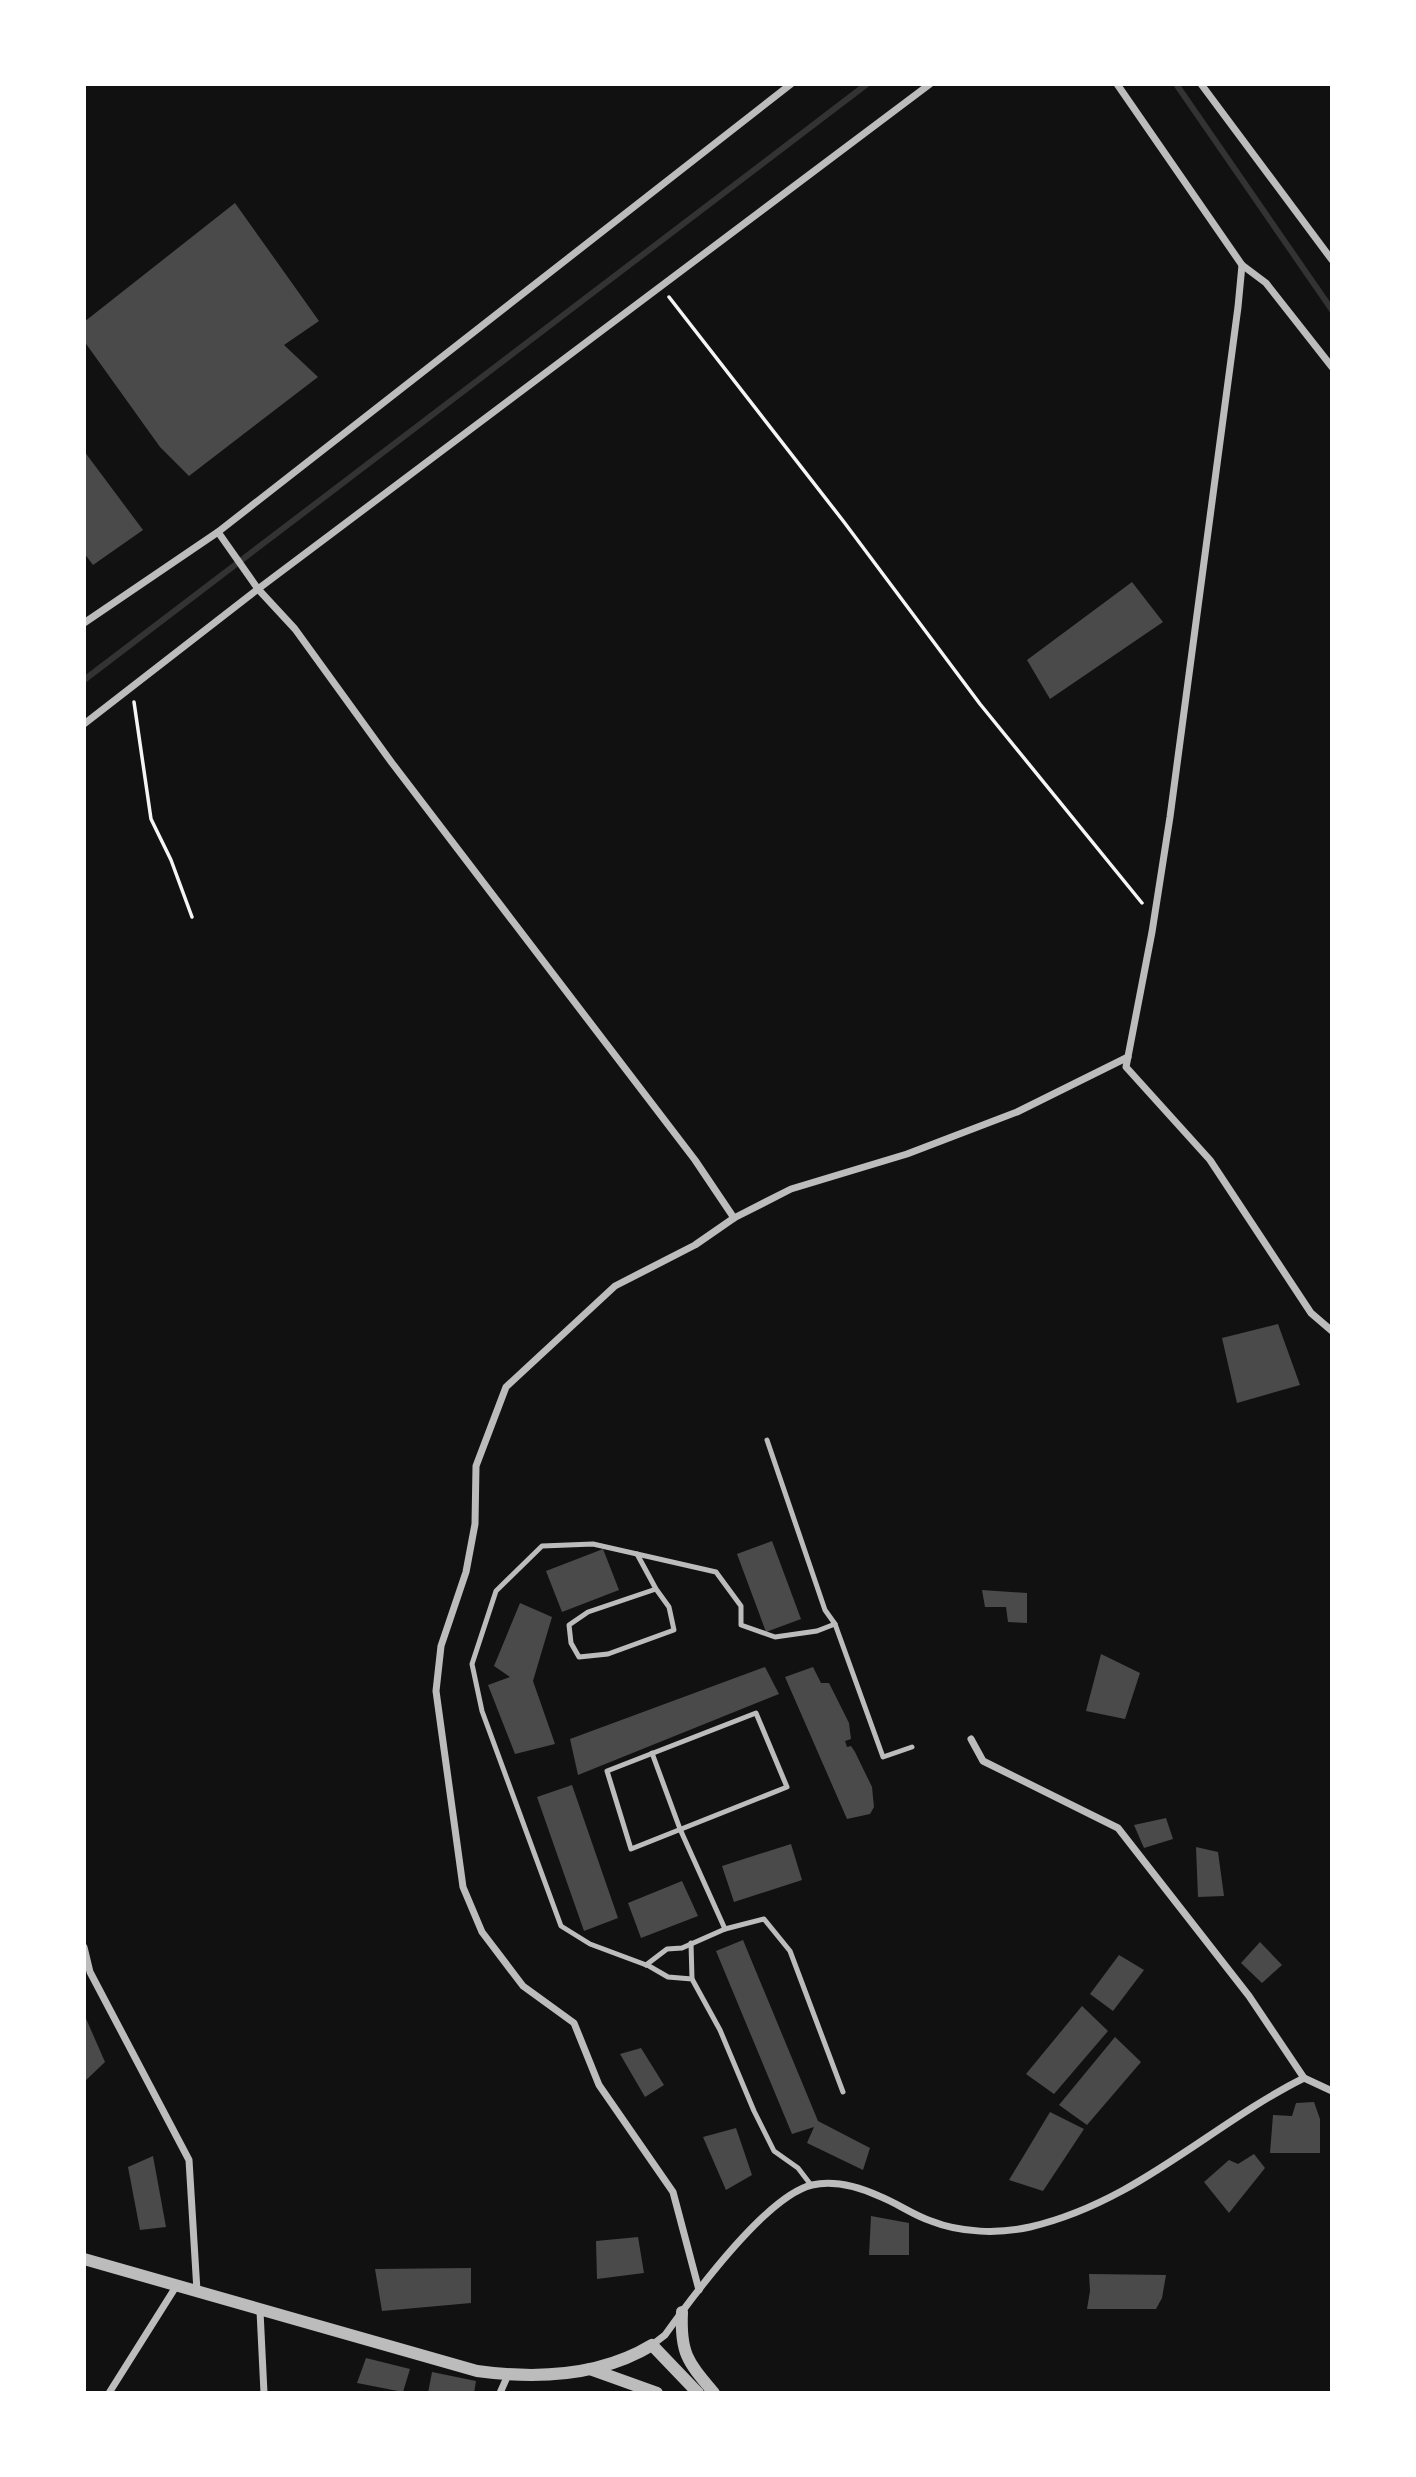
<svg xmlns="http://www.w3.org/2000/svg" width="1416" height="2477" font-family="'Public Sans',sans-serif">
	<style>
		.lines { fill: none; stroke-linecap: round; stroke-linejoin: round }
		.stream { stroke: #333; stroke-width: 6 }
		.building { fill: #4a4a4a }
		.path { stroke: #f5f5f5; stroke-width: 3.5 }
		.service { stroke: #bcbcbc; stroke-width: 5 }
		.minor { stroke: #bcbcbc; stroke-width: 7 }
		.tertiary { stroke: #bcbcbc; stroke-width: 12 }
	</style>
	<rect width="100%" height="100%" fill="#111"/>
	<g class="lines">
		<g class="stream">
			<polyline points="1176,84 1332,310"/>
			<polyline points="84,680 867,84"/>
		</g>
	</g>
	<g class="building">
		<polygon points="235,203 319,321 284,345 318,377 189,476 160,447 84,341 84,322"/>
		<polygon points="84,451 143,530 93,565 84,553"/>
		<polygon points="1132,582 1163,622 1050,699 1027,660"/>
		<polygon points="1278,1324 1300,1385 1237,1403 1222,1338"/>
		<polygon points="772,1541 801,1619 766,1632 737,1554"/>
		<polygon points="603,1549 619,1590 562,1612 546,1571"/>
		<polygon points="982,1590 1027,1593 1027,1623 1008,1622 1006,1607 985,1607"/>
		<polygon points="520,1603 552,1617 533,1681 555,1744 515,1754 488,1685 510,1677 494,1666"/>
		<polygon points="1101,1654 1140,1673 1125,1719 1086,1711"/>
		<polygon points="765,1667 779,1694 578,1775 570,1739"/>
		<polygon points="813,1667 821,1683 829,1683 849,1723 851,1739 845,1741 847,1747 851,1746 855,1752 872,1787 874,1807 870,1814 847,1819 785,1677"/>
		<polygon points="572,1785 618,1918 584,1931 537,1797"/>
		<polygon points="1166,1818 1173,1839 1144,1848 1134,1825"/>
		<polygon points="791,1844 802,1880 734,1902 722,1866"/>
		<polygon points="1196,1847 1218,1852 1224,1896 1198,1897"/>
		<polygon points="682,1881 698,1916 641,1938 628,1903"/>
		<polygon points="743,1940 818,2121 870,2148 863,2170 807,2143 814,2127 792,2134 716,1951"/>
		<polygon points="1260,1942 1282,1965 1262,1983 1241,1963"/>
		<polygon points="1119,1955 1144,1970 1113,2011 1090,1994"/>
		<polygon points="1082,2006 1108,2031 1054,2094 1026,2074"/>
		<polygon points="84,2014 105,2062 84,2082"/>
		<polygon points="1115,2037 1141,2062 1087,2125 1059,2105"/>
		<polygon points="641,2048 664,2085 645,2097 620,2054"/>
		<polygon points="1314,2102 1320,2119 1320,2153 1270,2153 1273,2115 1292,2116 1296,2103"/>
		<polygon points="1050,2112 1084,2129 1043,2191 1009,2180"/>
		<polygon points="736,2128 752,2175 726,2190 703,2137"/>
		<polygon points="1254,2154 1265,2168 1229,2213 1204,2182 1229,2160 1238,2164"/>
		<polygon points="153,2156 166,2227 140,2230 128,2167"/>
		<polygon points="871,2216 909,2223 909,2255 869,2255"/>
		<polygon points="638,2237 644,2273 597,2279 596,2241"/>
		<polygon points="471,2268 471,2303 382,2311 375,2269"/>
		<polygon points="1089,2274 1166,2275 1162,2298 1156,2309 1087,2309 1090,2291"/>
		<polygon points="366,2358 410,2369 403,2392 357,2383"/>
		<polygon points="432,2372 476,2381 474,2393 428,2393"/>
	</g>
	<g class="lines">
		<g class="path">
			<polyline points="669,297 844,522 980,704 1142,903"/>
			<polyline points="134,702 151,819 171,860 192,917"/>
		</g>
		<g class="service">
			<polyline points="767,1440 825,1610 835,1624 883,1757 912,1747"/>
			<polyline points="637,1554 656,1589 669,1607 674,1630 608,1654 579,1657 571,1643 569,1625 588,1612 656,1589"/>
			<polygon points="756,1713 787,1787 631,1849 607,1771"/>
			<polyline points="652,1753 680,1829 725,1929"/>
			<polyline points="691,1943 692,1979"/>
			<polyline points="646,1965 667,1949 682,1948 725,1929 764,1919 790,1951 843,2092"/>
			<polyline points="811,2185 798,2168 774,2151 754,2111 720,2030 692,1979 668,1977 649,1966 590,1944 561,1926 482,1711 472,1664 496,1591 542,1546 593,1544 716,1572 741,1606 741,1625 775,1637 817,1631 835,1624"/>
		</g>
		<g class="minor">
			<polyline points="1117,84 1242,265 1238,307 1170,817 1152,932 1126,1067 1210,1160 1311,1313 1332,1331"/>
			<polyline points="1201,84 1332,260"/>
			<polyline points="1242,265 1266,283 1332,367"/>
			<polyline points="218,532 258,589 295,629 392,763 695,1160 734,1218"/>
			<polyline points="84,623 218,532 791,84"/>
			<polyline points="84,724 258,589 930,84"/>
			<polyline points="971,1739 983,1761 1118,1828 1249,1996 1304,2078"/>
			<polyline points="84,1947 90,1972 189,2160 197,2291"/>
			<polyline points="699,2290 673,2192 599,2085 574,2023 523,1986 482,1932 463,1887 436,1691 441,1646 466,1572 475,1524 476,1466 506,1387 615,1286 695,1245 734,1218 791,1189 907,1154 1017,1112 1128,1057"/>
			<polyline points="260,2311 264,2393"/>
			<path d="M652 2345 665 2335C693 2296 766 2196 812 2185 834 2180 859 2187 879 2196 897 2203 913 2215 931 2221 961 2233 999 2234 1030 2227 1137 2202 1210 2125 1304 2078L1332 2091"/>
			<polyline points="109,2393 177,2285"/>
			<polyline points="500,2393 508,2375"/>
		</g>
		<g class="tertiary">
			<path d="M84 2259 477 2371C536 2379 601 2376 652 2345L698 2393"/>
			<path d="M682 2312C680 2354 688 2362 714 2393"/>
			<polyline points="590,2369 657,2393"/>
		</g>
	</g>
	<rect width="1416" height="2477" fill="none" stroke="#ffffff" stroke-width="172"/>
</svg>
